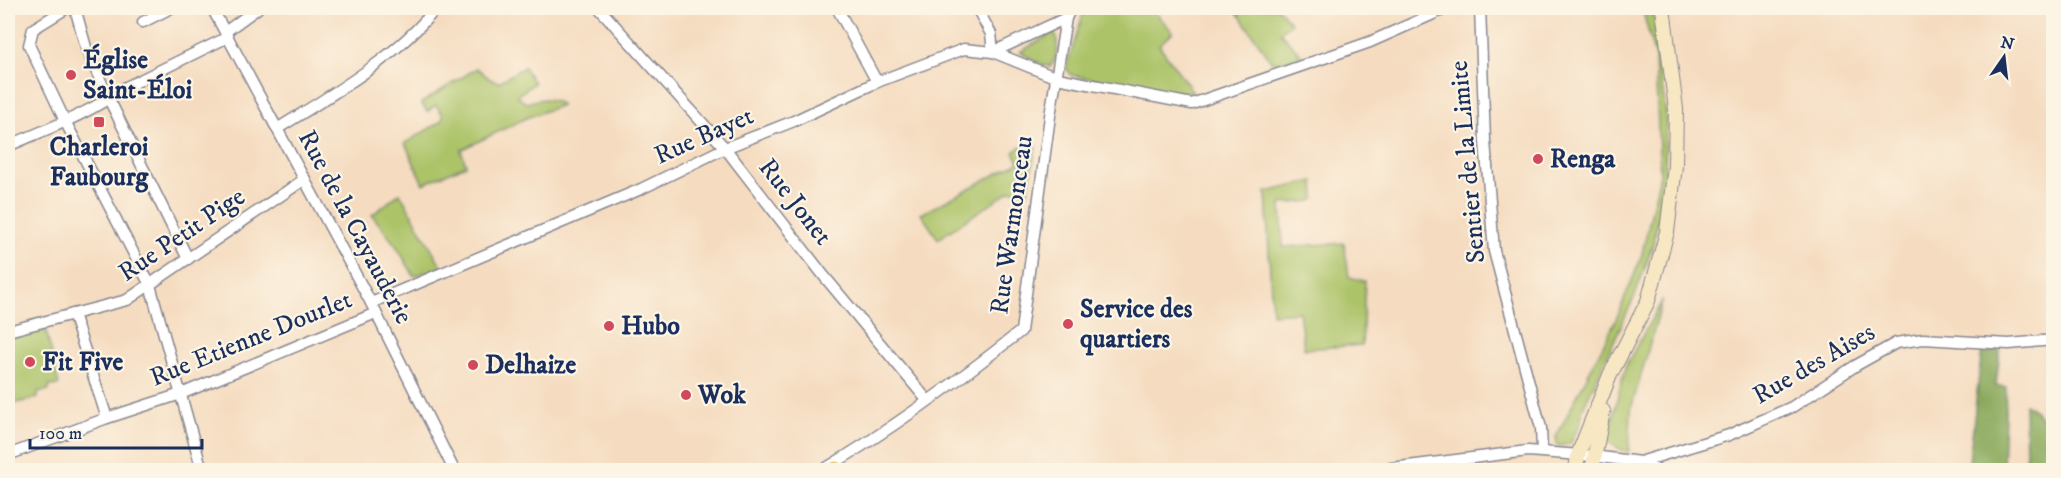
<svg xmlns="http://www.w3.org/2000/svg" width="2061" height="478" font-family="'IM FELL DW Pica',serif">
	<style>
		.green { fill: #acc367; stroke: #647962; stroke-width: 1.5 }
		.forest { fill: #89a95c; stroke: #526c5d; stroke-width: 1.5 }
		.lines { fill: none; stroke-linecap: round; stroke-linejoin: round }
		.minor-casing { stroke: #88868f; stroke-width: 13 }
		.secondary-casing { stroke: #88868f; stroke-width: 16 }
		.primary-casing { stroke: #88868f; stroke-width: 17 }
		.minor { stroke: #fff; stroke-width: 10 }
		.secondary { stroke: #f7e8c3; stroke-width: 14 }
		.primary { stroke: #eac669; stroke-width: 15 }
		.poi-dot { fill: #d1495b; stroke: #fcf5e5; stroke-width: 2 }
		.labels { text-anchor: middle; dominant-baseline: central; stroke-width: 4.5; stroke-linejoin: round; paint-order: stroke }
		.poi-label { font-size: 26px; font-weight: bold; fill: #1b2f5e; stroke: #fcf5e5; text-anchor: start }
		.street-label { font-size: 26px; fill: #1b2f5e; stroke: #fcf5e5 }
	</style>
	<rect width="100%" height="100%" fill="#fcf5e5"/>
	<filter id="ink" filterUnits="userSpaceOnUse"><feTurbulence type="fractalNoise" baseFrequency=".0167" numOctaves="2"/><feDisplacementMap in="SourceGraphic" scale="12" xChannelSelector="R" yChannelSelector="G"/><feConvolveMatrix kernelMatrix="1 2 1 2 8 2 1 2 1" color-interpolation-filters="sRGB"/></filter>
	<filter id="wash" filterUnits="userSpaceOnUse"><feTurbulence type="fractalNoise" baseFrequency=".008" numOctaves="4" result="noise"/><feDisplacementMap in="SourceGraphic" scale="24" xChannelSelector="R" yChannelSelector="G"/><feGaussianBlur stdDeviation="1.35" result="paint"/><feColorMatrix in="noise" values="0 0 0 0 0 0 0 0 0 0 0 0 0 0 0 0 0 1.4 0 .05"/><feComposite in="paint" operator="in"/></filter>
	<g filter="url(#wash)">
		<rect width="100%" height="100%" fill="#f5dcc0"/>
		<g class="green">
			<polygon points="1085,8 1151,8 1173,32 1159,45 1193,92 1170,93 1071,75 1066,68"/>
			<polygon points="1234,8 1278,8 1291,23 1280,32 1302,56 1282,62 1272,62"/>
			<polygon points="1642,8 1653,8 1657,53 1666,113 1665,181 1653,244 1636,293 1582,410 1581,422 1570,444 1560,446 1556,444 1556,437 1615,322 1641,258 1660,175 1655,57"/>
			<path d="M1054 32C1060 41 1057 59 1050 67L1037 62 1020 52Z"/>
			<path d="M524 67 534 83 517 96 526 103C541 99 549 96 562 105L526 118 461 150 466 165 423 184 405 143 442 121 443 115 436 105 427 112 421 103 477 68 490 79 499 82Z"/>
			<polygon points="1021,146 1036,147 1028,193 1011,190 938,239 921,214 1019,162 1014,152"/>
			<polygon points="1314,181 1315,198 1312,201 1281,204 1283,247 1344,243 1349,277 1365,281 1362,345 1304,349 1299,312 1272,314 1266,192"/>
			<polygon points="400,193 442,267 414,276 397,247 372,215"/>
			<path d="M1663 299 1631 409 1629 452C1620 450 1614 447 1607 440L1626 365Z"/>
			<polygon points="46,330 59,385 49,386 49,390 38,392 38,398 8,405 8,339"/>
		</g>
		<g class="forest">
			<polygon points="1982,349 2000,350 1996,386 2006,387 2003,470 1968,470"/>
			<path d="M2025 404C2036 409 2040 420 2053 426V470H2026Z"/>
		</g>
	</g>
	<g filter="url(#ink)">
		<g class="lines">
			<defs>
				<g id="minor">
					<polyline points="67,8 33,29 29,45 65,121 150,285 202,470"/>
					<polyline points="75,8 87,51 109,99 188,259"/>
					<polyline points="212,8 371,303 454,470"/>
					<polyline points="599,8 725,148 824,276 927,400"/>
					<polyline points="837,8 877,82"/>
					<polyline points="977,8 991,34 993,52"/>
					<polyline points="1480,8 1485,141 1494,251 1541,428 1542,451"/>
					<polyline points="143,22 171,8"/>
					<polyline points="225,32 258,8"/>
					<polyline points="993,52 1066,18"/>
					<path d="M277 129C331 95 396 58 436 8"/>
					<path d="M8 146C47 129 89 114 124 88L228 37"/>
					<polyline points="371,303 641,189 725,148 794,121 877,82 964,49 993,52 1057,78 1192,104 1370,42 1447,8"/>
					<polyline points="73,314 107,418"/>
					<polyline points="8,331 127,300 305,179"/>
					<polyline points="8,455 107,418 181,394 376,313"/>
					<polyline points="1640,462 1729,435 1792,407 1855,366 1896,343 1923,339 2009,344 2054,340"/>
					<path d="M823 470C892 429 958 381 1021 331L1050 116 1066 18 1071 8"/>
					<polyline points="1376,470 1528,451 1593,456 1640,462 1657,470"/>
				</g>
				<g id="secondary">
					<polyline points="1576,470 1578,455 1610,375 1648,301 1667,232 1675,166 1676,109 1663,8"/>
					<polyline points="1592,470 1603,411"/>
				</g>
				<polyline id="primary" points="834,470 836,469"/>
			</defs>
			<use href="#minor" class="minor-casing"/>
			<use href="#secondary" class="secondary-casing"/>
			<use href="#primary" class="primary-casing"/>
			<use href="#minor" class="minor"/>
			<use href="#secondary" class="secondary"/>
			<use href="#primary" class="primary"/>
		</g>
	</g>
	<g class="poi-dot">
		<circle cx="71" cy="75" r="6"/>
		<rect x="93" y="116" width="12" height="12" rx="3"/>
		<circle cx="1538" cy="159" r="6"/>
		<circle cx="1068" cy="324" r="6"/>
		<circle cx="609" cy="326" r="6"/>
		<circle cx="30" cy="362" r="6"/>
		<circle cx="473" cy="365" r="6"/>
		<circle cx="686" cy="395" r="6"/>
	</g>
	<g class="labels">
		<g class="poi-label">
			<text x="83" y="60">Église<tspan x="83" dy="30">Saint-Éloi</tspan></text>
			<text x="99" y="147" text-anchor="middle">Charleroi<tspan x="99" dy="30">Faubourg</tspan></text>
			<text x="1550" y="159">Renga</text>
			<text x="1080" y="309">Service des<tspan x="1080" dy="30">quartiers</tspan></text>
			<text x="621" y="326">Hubo</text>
			<text x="42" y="362">Fit Five</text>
			<text x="485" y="365">Delhaize</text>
			<text x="698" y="395">Wok</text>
		</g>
		<g class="street-label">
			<text transform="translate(704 136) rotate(-24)">Rue Bayet</text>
			<text transform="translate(1468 162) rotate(-95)">Sentier de la Limite</text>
			<text transform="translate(795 202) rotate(52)">Rue Jonet</text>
			<text transform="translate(1012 225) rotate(-82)">Rue Warmonceau</text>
			<text transform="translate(355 227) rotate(62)">Rue de la Cayauderie</text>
			<text transform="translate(182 235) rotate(-34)">Rue Petit Pige</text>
			<text transform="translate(251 339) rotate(-22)">Rue Etienne Dourlet</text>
			<text transform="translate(1814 364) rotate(-30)">Rue des Aises</text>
		</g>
	</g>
	<rect width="2061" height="478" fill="none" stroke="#fcf5e5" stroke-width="30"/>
	<g transform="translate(2004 57) rotate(14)" stroke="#fcf5e5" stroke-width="4.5" paint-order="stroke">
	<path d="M0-4.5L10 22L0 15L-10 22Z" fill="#1b2f5e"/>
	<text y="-9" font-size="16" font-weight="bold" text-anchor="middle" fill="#1b2f5e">N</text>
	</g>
	<path d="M30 439v9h172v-9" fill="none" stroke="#1b2f5e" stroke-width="3"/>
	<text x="39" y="439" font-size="18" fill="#1b2f5e" stroke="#fcf5e5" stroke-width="4.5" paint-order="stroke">100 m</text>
</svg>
